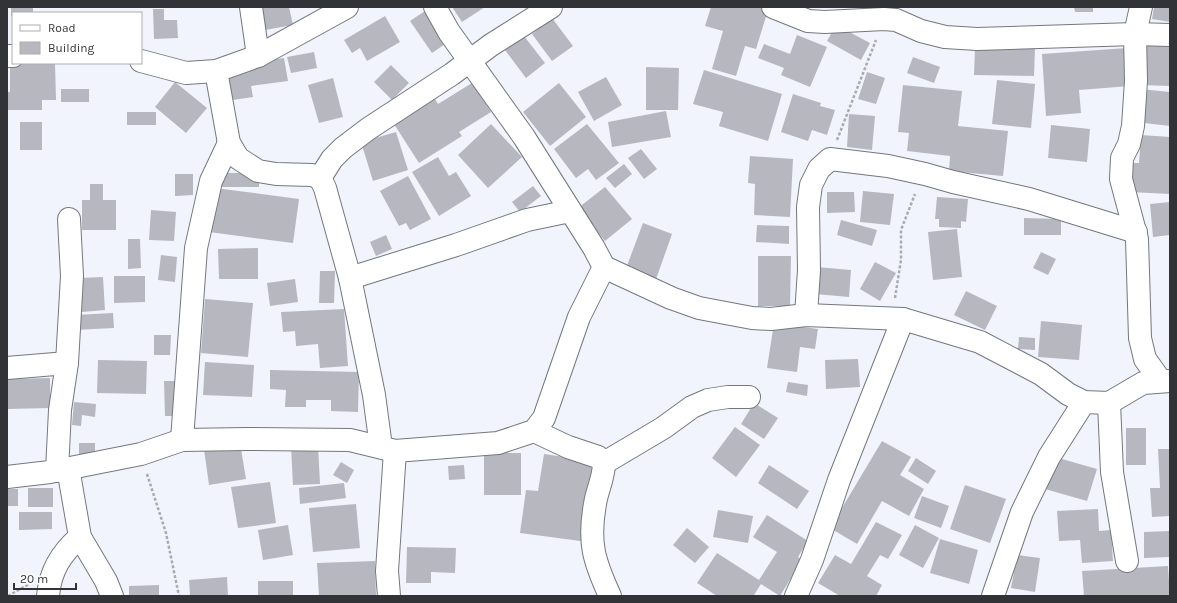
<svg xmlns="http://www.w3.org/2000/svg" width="1177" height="603" font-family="Karla,sans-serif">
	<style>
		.building { fill: #b7b7c0 }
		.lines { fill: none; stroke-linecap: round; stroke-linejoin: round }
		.minor-casing { stroke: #75777f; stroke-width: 24 }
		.path { stroke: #a9abb2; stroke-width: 2.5; stroke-dasharray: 3 2; stroke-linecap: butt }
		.minor { stroke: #fff; stroke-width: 22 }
	</style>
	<rect width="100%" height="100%" fill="#f1f4fd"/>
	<g class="building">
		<polygon points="11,7 33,7 33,13 13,13 13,16 11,16"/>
		<polygon points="260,7 289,7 293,25 265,30"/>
		<polygon points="452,7 485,7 462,22"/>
		<polygon points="711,7 757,7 768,10 756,49 745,46 736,76 712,69 723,31 705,26"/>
		<polygon points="1074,7 1093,7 1093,12 1075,12"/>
		<polygon points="1154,7 1170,7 1170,22 1152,19"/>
		<polygon points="153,9 164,9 164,20 177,20 178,38 154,39"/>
		<polygon points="425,11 448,42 432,53 410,21"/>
		<polygon points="385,16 400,42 367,61 360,48 352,53 344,40"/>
		<polygon points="552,18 573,46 552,61 532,34"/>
		<polygon points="836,25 870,43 861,60 827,41"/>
		<polygon points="797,35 827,47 810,87 781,75 784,68 758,58 764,44 790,54"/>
		<polygon points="524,36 545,63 526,78 505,50"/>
		<polygon points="1143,45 1170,46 1170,86 1142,85"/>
		<polygon points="975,47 1035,48 1034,76 974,75"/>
		<polygon points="1127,48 1130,86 1079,90 1081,113 1046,116 1042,54"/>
		<polygon points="314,52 317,68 291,73 287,57"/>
		<polygon points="913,57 940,67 934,83 907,73"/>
		<polygon points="284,58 288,81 251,86 253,97 226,101 221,72 244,63"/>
		<polygon points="55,63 56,100 42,100 42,110 7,110 7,92 10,92 10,64"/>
		<polygon points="391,65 409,83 392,100 374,82"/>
		<polygon points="646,67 679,68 678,110 646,110"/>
		<polygon points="704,70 782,94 768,141 719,126 723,112 693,104"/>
		<polygon points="867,72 885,78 876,104 858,99"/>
		<polygon points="606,77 622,105 594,121 578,92"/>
		<polygon points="333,78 343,117 319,123 308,85"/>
		<polygon points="997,80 1035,84 1031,128 992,124"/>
		<polygon points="175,82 207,108 186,133 155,107"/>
		<polygon points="472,83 491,112 459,132 462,136 419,163 394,124 435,99 438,104"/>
		<polygon points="559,83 586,117 550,146 523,112"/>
		<polygon points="903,85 962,91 958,126 1008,131 1003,176 949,171 950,156 907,151 909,133 898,132"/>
		<rect x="61" y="89" width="28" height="13"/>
		<polygon points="1140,89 1170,92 1170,126 1136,122"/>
		<polygon points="793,94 821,103 820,106 835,110 827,135 812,130 808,141 781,132"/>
		<polygon points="666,111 671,137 612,147 608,122"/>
		<rect x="127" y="112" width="29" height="13"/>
		<polygon points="849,114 875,116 872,150 847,147"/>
		<rect x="20" y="122" width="22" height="28"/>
		<polygon points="491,124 522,157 488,188 458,155"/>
		<polygon points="587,124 619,163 596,180 588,169 576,178 554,149"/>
		<polygon points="1051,125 1090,129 1087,162 1048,158"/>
		<polygon points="396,132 408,170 373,181 361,142"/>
		<polygon points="1141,135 1170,137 1170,194 1130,192 1132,163 1139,163"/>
		<polygon points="641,149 657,169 644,179 628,158"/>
		<polygon points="750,156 793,159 790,217 754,215 755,184 748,183"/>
		<polygon points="438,157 449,176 456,172 471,196 439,216 412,172"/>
		<polygon points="624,164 632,174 615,188 606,178"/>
		<rect x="222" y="173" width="37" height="14"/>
		<polygon points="175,174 193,174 193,195 175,196"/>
		<polygon points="408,176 431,219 410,230 406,223 399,226 380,191"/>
		<polygon points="90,184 103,184 103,200 116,200 116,230 82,230 82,200 90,200"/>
		<polygon points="533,186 541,196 520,212 512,202"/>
		<polygon points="605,187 632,219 605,241 578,208"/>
		<polygon points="215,188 299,199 293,243 209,232"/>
		<polygon points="863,191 894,194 890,225 860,222"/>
		<polygon points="827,192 854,192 855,212 827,213"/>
		<polygon points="937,197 968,199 966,222 961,221 961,228 939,227 939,219 935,219"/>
		<polygon points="1170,202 1170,235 1153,237 1150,204"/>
		<polygon points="151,210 176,212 174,241 149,240"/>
		<polygon points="1024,218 1061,219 1061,235 1024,235"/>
		<polygon points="841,220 877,230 872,246 837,235"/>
		<polygon points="643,223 672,234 655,282 625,271"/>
		<polygon points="757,225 789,226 789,244 756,242"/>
		<polygon points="957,229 962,277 933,280 928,232"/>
		<polygon points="386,235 392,249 376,256 370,242"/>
		<polygon points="128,239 140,239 141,268 128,269"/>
		<polygon points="258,248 258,279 219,279 218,249"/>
		<polygon points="1041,252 1056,259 1048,275 1033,268"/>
		<polygon points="161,255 177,257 175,282 158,280"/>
		<polygon points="758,256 791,256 790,306 758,306"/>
		<polygon points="875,262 896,273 880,301 860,289"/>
		<polygon points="817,267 851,270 849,297 815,294"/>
		<polygon points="320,271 335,271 334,303 319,303"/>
		<polygon points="114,276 145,276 145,302 114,303"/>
		<polygon points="103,277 105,310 82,312 80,278"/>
		<polygon points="295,279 298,302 270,306 267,283"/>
		<polygon points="966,291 997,306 985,330 954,315"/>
		<polygon points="205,299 253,303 248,357 201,353"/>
		<polygon points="344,309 348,366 320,368 318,344 296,346 295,331 283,332 281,312"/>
		<polygon points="113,313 114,328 75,330 75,315"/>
		<polygon points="1041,321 1082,325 1079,360 1038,357"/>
		<polygon points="774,323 818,329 815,349 800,347 797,372 767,368"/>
		<polygon points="154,335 171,335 170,355 154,355"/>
		<polygon points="1019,337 1035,338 1035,350 1018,349"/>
		<polygon points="858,359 860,387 826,389 825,360"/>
		<polygon points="98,360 147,361 146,394 97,393"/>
		<polygon points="205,362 254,365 252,397 203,395"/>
		<polygon points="270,370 359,372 358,412 331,411 331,400 306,400 306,407 285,407 286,390 270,389"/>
		<polygon points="7,377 10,379 50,378 50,408 7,409"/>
		<polygon points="164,381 180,381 180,416 165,416"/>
		<polygon points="788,382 808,385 807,396 786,392"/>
		<polygon points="74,402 96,404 95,417 82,415 81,426 72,425"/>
		<polygon points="754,403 778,418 764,439 741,424"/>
		<polygon points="735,427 760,445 736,477 712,458"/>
		<rect x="1126" y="428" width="20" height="37"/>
		<polygon points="882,441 911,457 900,475 924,489 909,516 882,501 857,544 830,528"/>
		<polygon points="79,443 95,443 95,460 79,459"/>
		<polygon points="240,443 246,479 209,485 204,449"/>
		<polygon points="318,445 320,484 293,485 291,447"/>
		<polygon points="1158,449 1170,449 1170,516 1152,517 1150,488 1160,488"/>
		<rect x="484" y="453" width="37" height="42"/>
		<polygon points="544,454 599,462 588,542 520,533 526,490 538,491"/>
		<polygon points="1055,457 1097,469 1087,501 1045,489"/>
		<polygon points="916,458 936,471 928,484 908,471"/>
		<polygon points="341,462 354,470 347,483 333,475"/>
		<polygon points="464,465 465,479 449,480 448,466"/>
		<polygon points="769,465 809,491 797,509 758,483"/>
		<polygon points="270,482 276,523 238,528 231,487"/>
		<polygon points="344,483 346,498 300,504 299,488"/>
		<polygon points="965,485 1006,499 990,543 950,529"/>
		<rect x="28" y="488" width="25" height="19"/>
		<rect x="7" y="489" width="11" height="17"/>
		<polygon points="922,496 949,506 941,528 914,518"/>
		<polygon points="356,504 360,548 313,552 309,508"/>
		<polygon points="1098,509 1099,531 1111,530 1113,561 1082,563 1080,540 1059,541 1057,511"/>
		<polygon points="718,510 753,516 748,543 713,537"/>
		<polygon points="19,512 52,512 52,529 19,530"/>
		<polygon points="767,515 808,541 798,557 802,560 780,596 761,584 754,595 755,596 717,596 697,583 717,553 759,580 777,552 753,537"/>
		<polygon points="876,522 902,535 888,559 880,555 867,576 882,585 876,596 840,596 818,583 835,555 851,564"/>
		<polygon points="288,525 293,555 263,560 258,530"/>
		<polygon points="915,525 939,538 923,568 899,555"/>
		<polygon points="687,528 709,547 695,563 673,545"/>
		<polygon points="1170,531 1170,557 1144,558 1144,532"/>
		<polygon points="940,539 978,550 969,584 930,573"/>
		<polygon points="407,547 456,548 455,573 431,572 431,583 406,583"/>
		<polygon points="1017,555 1040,558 1035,592 1011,588"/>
		<polygon points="375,561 376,596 319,596 317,563"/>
		<polygon points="1168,566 1170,595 1084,596 1082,571"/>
		<polygon points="227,577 228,596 190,596 189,580"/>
		<rect x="258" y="581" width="35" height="15"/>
		<polygon points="159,585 159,596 129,596 129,586"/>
	</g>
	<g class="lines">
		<defs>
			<g id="minor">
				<polyline points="251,7 258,56"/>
				<polyline points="773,7 808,21 825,22 884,19 896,20 921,31 945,37 977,39 1135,34 1170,35"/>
				<polyline points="1141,7 1135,34 1136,81 1133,126 1129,144 1122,158 1121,179 1137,239 1140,338 1145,359 1160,380"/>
				<polyline points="7,56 13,56"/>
				<polyline points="141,61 186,73 216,71 258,56 347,7"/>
				<polyline points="216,71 229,143 238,158 258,171 276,174 312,175 320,178 325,188 350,278 374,395 381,447"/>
				<polyline points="320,178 332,159 343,148 368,129 452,74 491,45 551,7"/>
				<polyline points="604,267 671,298 699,308 752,318 771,319 806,315 903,319 980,342 1041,374 1068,394 1084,402 1109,403 1143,383 1170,381"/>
				<polyline points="350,278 456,245 527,220 570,211"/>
				<polyline points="806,315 809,270 808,207 811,185 819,169 830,159 888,166 925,174 953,182 1029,199 1136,232"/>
				<polyline points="7,368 67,363"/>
				<polyline points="1109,403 1112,472 1127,561"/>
				<path d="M534 431 568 447 598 457 604 463C604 478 597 490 595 504 588 543 594 561 610 596"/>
				<polyline points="182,440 196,248 211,181 229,143"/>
				<polyline points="604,463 663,428 692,407 708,400 728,397 749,397"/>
				<polyline points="68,468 80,537 106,581 112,596"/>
				<polyline points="57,471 60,410 67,363 72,276 69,219"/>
				<polyline points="7,477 50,472 141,454 182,440 246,439 350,440 395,451 498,443 534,431 544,418 579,317 604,267 594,248 524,137 449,32 435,7"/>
				<path d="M48 596C50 571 61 553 80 537"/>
				<polyline points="389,596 387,571 395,451"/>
				<polyline points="796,596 812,560 839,480 903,319"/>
				<polyline points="993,596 1022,512 1049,457 1084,402"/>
			</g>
		</defs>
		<use href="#minor" class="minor-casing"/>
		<g class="path">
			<polyline points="837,140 876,40"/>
			<polyline points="895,298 901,260 901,230 915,194"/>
			<polyline points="147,474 166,533 179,596"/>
			<polyline points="8,596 29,584"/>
		</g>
		<use href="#minor" class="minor"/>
	</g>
	<rect width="1177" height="603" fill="none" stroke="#323336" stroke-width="16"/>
	<rect x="12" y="12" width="130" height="52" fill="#ffffff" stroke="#adadaf"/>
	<rect x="20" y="25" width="20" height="6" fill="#ffffff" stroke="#adadaf"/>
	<text x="48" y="32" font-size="12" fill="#323336">Road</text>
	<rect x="20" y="42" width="20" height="12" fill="#b7b7c0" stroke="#adadaf"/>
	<text x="48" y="52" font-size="12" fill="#323336">Building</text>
	<path d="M14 583v6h62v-6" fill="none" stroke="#323336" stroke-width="2"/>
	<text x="20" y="583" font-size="12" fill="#323336" stroke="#ffffff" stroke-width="3" paint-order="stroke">20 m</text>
</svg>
